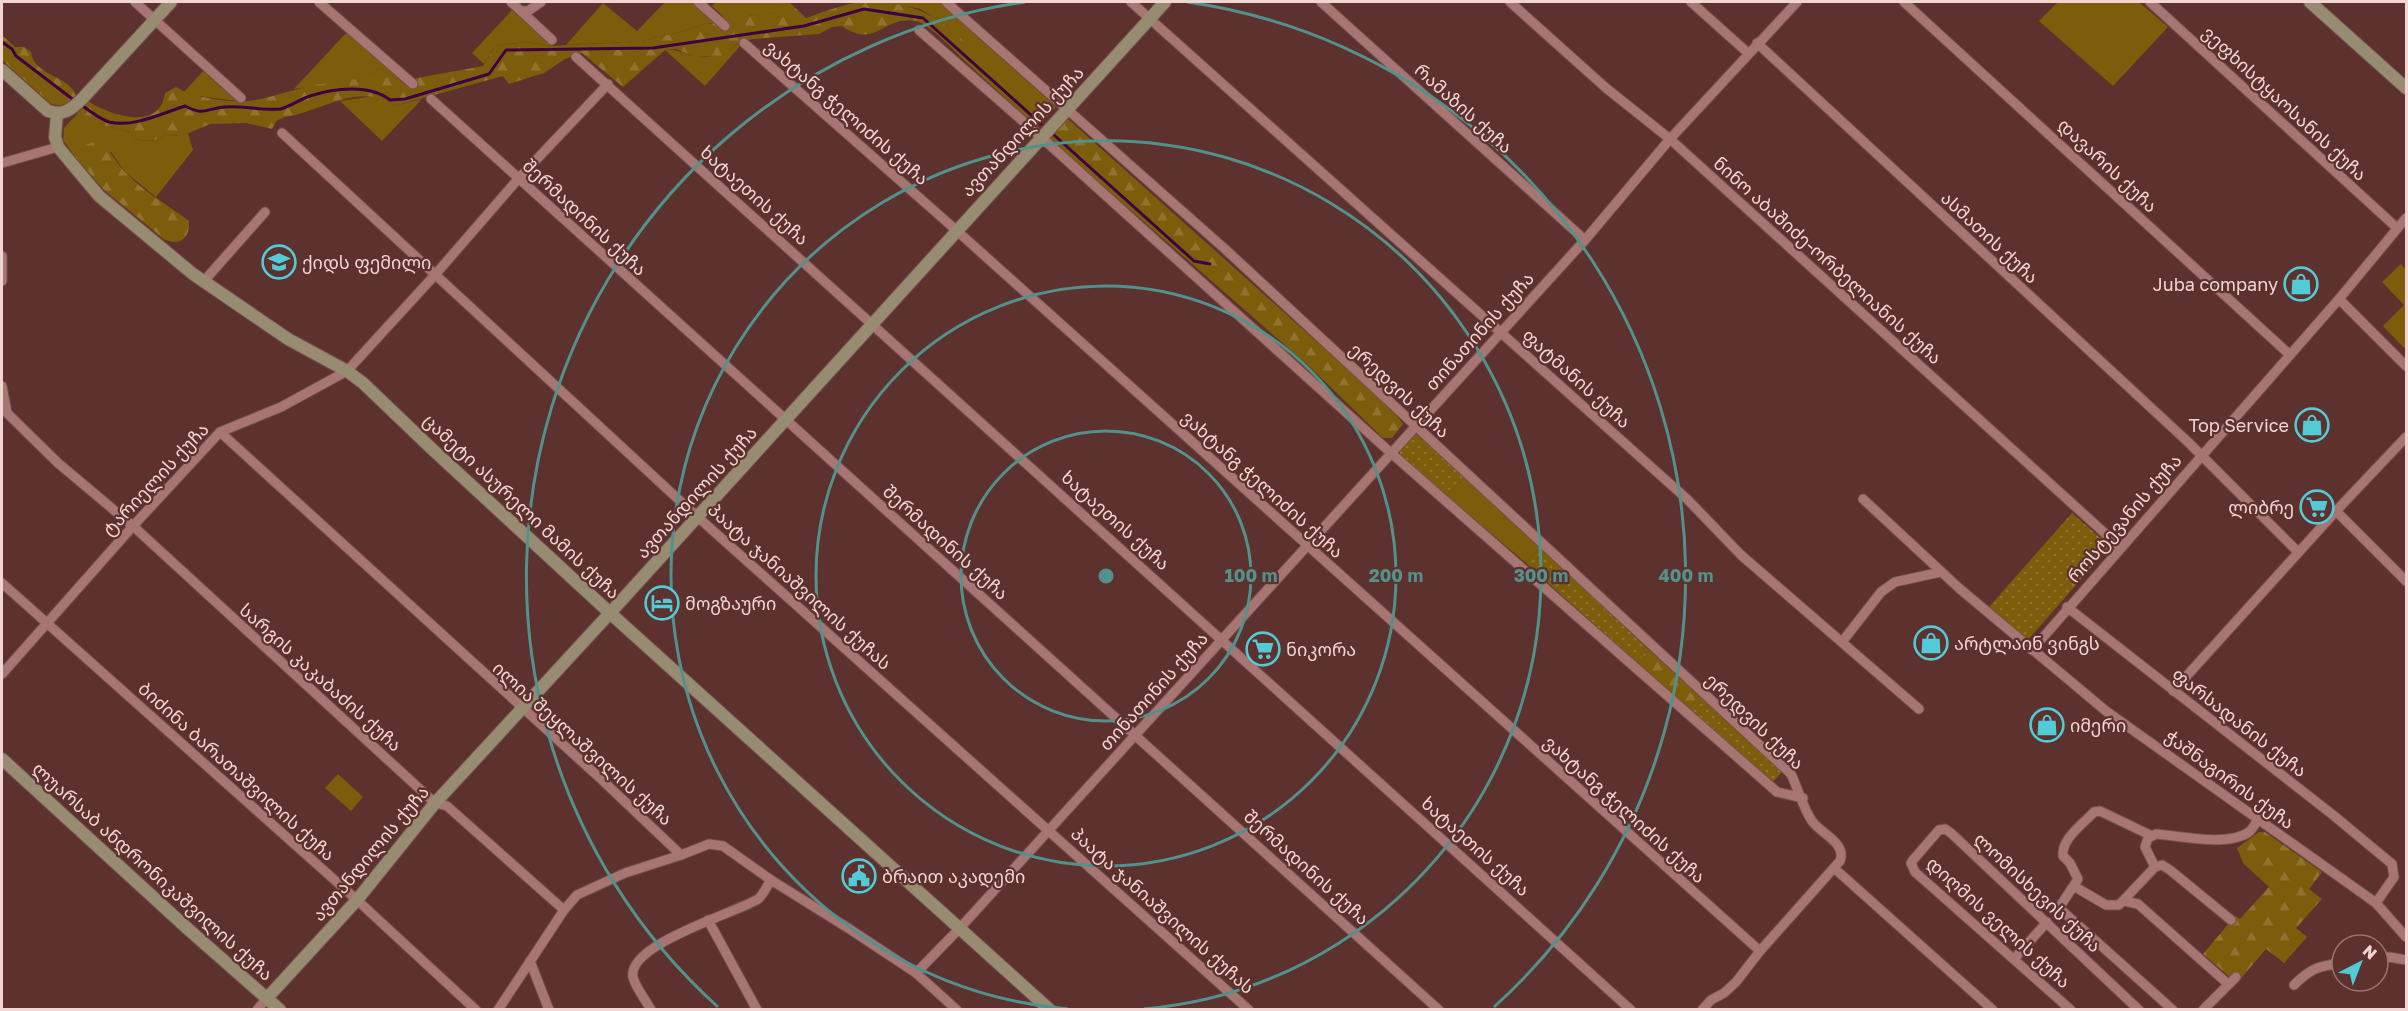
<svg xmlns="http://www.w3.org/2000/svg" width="2408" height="1011" font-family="'Golos Text','Noto Sans Georgian',sans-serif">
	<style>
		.grass { fill: #7c5d0b }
		.forest { fill: url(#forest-firs) }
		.park { fill: url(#park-dots) }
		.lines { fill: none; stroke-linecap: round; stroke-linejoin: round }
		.stream { stroke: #3f0045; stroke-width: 3 }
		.street-casing { stroke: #75504e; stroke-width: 11 }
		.secondary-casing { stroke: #75504e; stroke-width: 14 }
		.street { stroke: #a87672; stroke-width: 9 }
		.secondary { stroke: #978b71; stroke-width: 12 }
		.ring { fill: none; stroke: #53928c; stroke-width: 3 }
		.labels { text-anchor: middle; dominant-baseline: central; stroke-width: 4.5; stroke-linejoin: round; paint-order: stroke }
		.street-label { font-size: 18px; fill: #f1d5d2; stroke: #5d312e }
		.poi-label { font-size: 18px; fill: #f1d5d2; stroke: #5d312e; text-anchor: start }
		.centre { fill: #53928c; stroke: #5d312e; stroke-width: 3 }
		.ring-label { font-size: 18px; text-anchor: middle; font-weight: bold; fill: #53928c; stroke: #5d312e; stroke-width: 4.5; stroke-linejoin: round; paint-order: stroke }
	</style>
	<defs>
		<pattern id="forest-firs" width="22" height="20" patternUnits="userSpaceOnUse" patternTransform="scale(1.5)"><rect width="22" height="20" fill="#7c5d0b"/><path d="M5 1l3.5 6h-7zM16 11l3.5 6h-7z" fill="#8f732e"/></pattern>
		<pattern id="park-dots" width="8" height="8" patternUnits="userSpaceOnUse" patternTransform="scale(1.5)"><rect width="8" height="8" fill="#7c5d0b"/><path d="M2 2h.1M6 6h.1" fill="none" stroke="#8f732e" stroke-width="1.8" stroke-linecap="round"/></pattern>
	</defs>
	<rect width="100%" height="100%" fill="#5d312e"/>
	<g class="grass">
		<polygon points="665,2 691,2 716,23 704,24 688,30 642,41 566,45 603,3 637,31"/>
		<polygon points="716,2 789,2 774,13 748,16 723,16 712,6"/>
		<polygon points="883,2 939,2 1056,107 1037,127 967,63 975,61 947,26 932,16 920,9"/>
		<polygon points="2058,2 2139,2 2168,27 2113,86 2039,21"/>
		<polygon points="512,10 552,46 526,42 495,46 484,64 472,53"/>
		<path d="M347 32 407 86 380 68C356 86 323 84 294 89Z"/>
		<path d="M738 43 741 45 705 86 665 50C676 49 682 53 693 56 707 60 729 53 738 43Z"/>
		<polygon points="203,71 237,101 190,95 184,92"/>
		<polygon points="374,96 384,99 394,106 422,99 382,141 340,101"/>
		<path d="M77 114 83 120 130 132 134 139C147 141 154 143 165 135L182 136 188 133 193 150 156 197 125 172 111 152 75 149 76 158 63 140 64 128Z"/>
		<polygon points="2401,264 2406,270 2406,345 2404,348 2383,326 2404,305 2382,282"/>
		<polygon points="1465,476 1540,547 1526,563 1447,496"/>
		<polygon points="338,774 363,797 351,811 325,788"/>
	</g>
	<g class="forest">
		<path d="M789 2 806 18C824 12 845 3 864 2 898 0 929 10 954 32 964 42 973 47 975 61L967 63C956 53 930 24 916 21 883 15 876 50 842 26L832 27 819 34 753 39 738 43 722 56 695 57 676 49 665 50 623 87 582 53 565 59 544 73 509 84 503 76 394 106C362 81 320 112 285 117L276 121 272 129 246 123 210 124 182 136 165 135C154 143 147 141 134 139L130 132 82 120 77 114 88 101C104 112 145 128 160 107 163 104 164 98 165 93L176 87C194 98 234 104 256 100 276 96 295 89 314 85 338 81 360 83 380 68L407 86 417 78 483 66 495 46 526 42 552 46 642 41 688 30 704 24 716 23 723 16H748L773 13Z"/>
		<path d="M2 35 15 47H24L31 52C34 76 68 75 76 95 68 104 64 107 51 104L2 60Z"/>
		<polygon points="1068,119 1391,408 1403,424 1392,438 1383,438 1310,367 1048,138"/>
		<path d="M93 142C110 145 114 161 126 173 144 192 168 205 189 221 190 238 181 246 165 240L103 189 76 158 75 149Z"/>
		<polygon points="1648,649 1700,695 1688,709 1636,662"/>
		<polygon points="2259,832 2265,832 2322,872 2309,889 2322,899 2296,928 2307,937 2284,963 2266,949 2237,983 2203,954 2235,916 2240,919 2269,887 2243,863 2237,848"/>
	</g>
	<g class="park">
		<polygon points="1415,433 1465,476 1447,496 1400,454 1400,449"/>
		<polygon points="2072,513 2110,546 2027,641 1989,607"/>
		<polygon points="1540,547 1648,649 1636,662 1526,563"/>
		<polygon points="1700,695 1782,772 1773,782 1688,709"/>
	</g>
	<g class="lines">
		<g class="stream">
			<polyline points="2,42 12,49 16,56 75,101"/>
			<path d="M80 104C88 110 100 119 109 122 133 128 163 113 185 106 204 116 205 109 224 107 243 105 262 111 280 109 290 107 300 99 310 96 334 88 370 84 390 100L405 99 489 74 506 50 653 48 804 26 864 9 923 18 1041 124"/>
			<polyline points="1054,135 1194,261 1210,264"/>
		</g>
		<defs>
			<g id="street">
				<polyline points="135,2 241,98"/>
				<polyline points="319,2 413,84"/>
				<polyline points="511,2 521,11 528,11 541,2"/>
				<polyline points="698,2 725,26"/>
				<path d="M946 2 1225 249 1791 774C1798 789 1803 808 1812 821 1821 834 1847 843 1840 861L1760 951 1736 982 1724 993 1711 1000 1702 1010"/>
				<polyline points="1131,2 1687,499 1741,555 1919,709"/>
				<polyline points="1321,2 1585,240"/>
				<polyline points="1510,2 1606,88 1670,139 2120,547"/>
				<polyline points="1691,2 1748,53"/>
				<polyline points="1904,2 2290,355"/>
				<polyline points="2150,2 2397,228"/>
				<polyline points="521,11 552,40"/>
				<polyline points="919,30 1041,137 1391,453 1777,792 1803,798"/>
				<polyline points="744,43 956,230 1760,951"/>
				<polyline points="1757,43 2188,442 2298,552"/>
				<polyline points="576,57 1631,1010"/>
				<polyline points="431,99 1439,1010"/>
				<polyline points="282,133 691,511 1249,1010"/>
				<polyline points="2,163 58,147"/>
				<polyline points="2,256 2,281"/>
				<polyline points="204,281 265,212"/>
				<polyline points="2339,299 2406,366"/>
				<polyline points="2,386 7,413 58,463 133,526 435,803 447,806 564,910"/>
				<polyline points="220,432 601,779 681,855 709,844 723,846 771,880 848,928 916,973 957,1010"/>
				<polyline points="1863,499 1960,589 2106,711 2376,903 2406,937"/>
				<polyline points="2336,511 2406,581"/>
				<polyline points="2,583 357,900 476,1010"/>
				<polyline points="2067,607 2333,815 2392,864 2394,877 2376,903"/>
				<polyline points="1842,642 1881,592 1895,582 1941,572"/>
				<polyline points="2032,650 2339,299 2406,218"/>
				<polyline points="2,674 133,526 220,432 281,407 347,371 434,276 519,178 608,84"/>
				<polyline points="2173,691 2336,511 2406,437"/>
				<path d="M2152 836 2156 834C2180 836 2228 847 2249 832 2252 830 2255 824 2257 821"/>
				<polyline points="2152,836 2148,838 2145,847 2155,867"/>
				<polyline points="2155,867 2162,865 2170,870 2231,920"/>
				<polyline points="1834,868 1993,1010"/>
				<polyline points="2072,888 2077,888 2106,905 2119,905 2155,867"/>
				<polyline points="2124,901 2138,904 2227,983"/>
				<path d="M2059 908 2078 879 2070 863 2063 856C2061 839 2083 824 2094 812L2100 811 2152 836"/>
				<polyline points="2059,908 2173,1010"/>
				<polyline points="708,920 757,1010"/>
				<polyline points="2014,959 2047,922"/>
				<polyline points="2378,959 2389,957 2406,960"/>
				<polyline points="530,961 549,1010"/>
				<polyline points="916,973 960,928 1585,240 1670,139 1797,2"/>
				<path d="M2294 985C2311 968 2319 966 2342 963"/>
				<polyline points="257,1010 268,997"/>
				<polyline points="498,1010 564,910 577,895 625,873 681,855"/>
				<path d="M651 1010C646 1000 635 987 633 977 627 944 736 913 758 899 763 895 767 886 771 880"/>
				<polyline points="2071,1010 1915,872 1911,863 1913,860 1939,830 1945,829 1951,833 2139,1010"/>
				<polyline points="2203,1010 2236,977"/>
			</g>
			<g id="secondary">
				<polyline points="2310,2 2406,88"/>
				<path d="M2 70 48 111C63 116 71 110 82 99L171 2"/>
				<polyline points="57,114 55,137 58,147 99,196 193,274 288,339 347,371 363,383 432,449 610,613 1050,1010"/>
				<polyline points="2,759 188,929 280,1010"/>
				<polyline points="268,997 357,900 435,803 610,613 1165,2"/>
			</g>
		</defs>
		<use href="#street" class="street-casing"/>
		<use href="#secondary" class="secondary-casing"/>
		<use href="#street" class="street"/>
		<use href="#secondary" class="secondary"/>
	</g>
	<g class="ring">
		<circle cx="1106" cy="576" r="145"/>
		<circle cx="1106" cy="576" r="290"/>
		<path d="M1068 1009A435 435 0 1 1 1144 1009"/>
		<path d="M718 1007A580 580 0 0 1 1025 2M1187 2A580 580 0 0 1 1494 1007"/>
	</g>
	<defs>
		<symbol id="school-ring" viewBox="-11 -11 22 22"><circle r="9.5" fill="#5d312e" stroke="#52cbd7" stroke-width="1.5"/><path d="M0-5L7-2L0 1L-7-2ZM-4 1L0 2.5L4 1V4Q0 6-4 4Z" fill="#52cbd7"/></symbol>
		<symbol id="shop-ring" viewBox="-11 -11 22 22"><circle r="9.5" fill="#5d312e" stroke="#52cbd7" stroke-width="1.5"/><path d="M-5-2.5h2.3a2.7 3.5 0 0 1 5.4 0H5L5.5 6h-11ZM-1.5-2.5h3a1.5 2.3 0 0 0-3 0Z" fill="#52cbd7"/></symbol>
		<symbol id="supermarket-ring" viewBox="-11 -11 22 22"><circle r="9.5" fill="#5d312e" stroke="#52cbd7" stroke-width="1.5"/><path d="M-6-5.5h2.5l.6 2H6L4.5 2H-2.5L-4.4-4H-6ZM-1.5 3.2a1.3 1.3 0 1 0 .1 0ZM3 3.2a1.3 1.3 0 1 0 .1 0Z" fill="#52cbd7"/></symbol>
		<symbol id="hotel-ring" viewBox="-11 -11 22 22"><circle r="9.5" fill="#5d312e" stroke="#52cbd7" stroke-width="1.5"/><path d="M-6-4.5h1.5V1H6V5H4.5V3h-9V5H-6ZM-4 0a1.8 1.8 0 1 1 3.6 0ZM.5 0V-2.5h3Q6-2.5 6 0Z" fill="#52cbd7"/></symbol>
		<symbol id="civic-ring" viewBox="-11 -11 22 22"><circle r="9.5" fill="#5d312e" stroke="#52cbd7" stroke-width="1.5"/><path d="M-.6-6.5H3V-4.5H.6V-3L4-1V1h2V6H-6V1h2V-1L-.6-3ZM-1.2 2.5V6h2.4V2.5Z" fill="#52cbd7"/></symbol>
	</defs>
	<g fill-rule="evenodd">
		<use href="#school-ring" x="260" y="243" width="38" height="38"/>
		<use href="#shop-ring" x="2282" y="265" width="38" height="38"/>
		<use href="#shop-ring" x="2293" y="406" width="38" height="38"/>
		<use href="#supermarket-ring" x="2298" y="488" width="38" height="38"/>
		<use href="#hotel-ring" x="643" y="584" width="38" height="38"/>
		<use href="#shop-ring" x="1912" y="624" width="38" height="38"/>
		<use href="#supermarket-ring" x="1244" y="630" width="38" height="38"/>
		<use href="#shop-ring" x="2028" y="706" width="38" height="38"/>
		<use href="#civic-ring" x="840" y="857" width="38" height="38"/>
	</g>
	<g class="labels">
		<g class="street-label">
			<text transform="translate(2285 103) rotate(43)">ვეფხისტყაოსანის ქუჩა</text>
			<text transform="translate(1464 108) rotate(42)">რამაზის ქუჩა</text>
			<text transform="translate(847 112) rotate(41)">ვახტანგ ჭელიძის ქუჩა</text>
			<text transform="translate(1022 131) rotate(-47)">ავთანდილის ქუჩა</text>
			<text transform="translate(2108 165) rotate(43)">დავარის ქუჩა</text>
			<text transform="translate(755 195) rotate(42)">ხატაეთის ქუჩა</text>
			<text transform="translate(585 217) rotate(43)">შერმადინის ქუჩა</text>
			<text transform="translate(1990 237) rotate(43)">ასმათის ქუჩა</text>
			<text transform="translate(1828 260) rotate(42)">ნინო აბაშიძე-ორბელიანის ქუჩა</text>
			<text transform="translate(1479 331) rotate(-48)">თინათინის ქუჩა</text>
			<text transform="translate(1577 378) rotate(42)">ფატმანის ქუჩა</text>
			<text transform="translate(1400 390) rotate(43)">ერედვის ქუჩა</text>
			<text transform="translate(155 479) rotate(-47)">ტარიელის ქუჩა</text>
			<text transform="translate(1263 484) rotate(42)">ვახტანგ ჭელიძის ქუჩა</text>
			<text transform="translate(696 492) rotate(-48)">ავთანდილის ქუჩა</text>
			<text transform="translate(522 506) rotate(43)">ცამეტი ასურელი მამის ქუჩა</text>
			<text transform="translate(2124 518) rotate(-49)">როსტევანის ქუჩა</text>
			<text transform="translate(1116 520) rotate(42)">ხატაეთის ქუჩა</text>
			<text transform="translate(946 542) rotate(42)">შერმადინის ქუჩა</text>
			<text transform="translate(800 586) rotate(42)">პაატა ჯანიაშვილის ქუჩას</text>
			<text transform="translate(321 677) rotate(42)">სარგის კაკაბაძის ქუჩა</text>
			<text transform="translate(1153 691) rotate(-48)">თინათინის ქუჩა</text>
			<text transform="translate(1755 721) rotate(44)">ერედვის ქუჩა</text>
			<text transform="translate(2240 722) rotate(38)">ფარსადანის ქუჩა</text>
			<text transform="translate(583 743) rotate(42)">ილია შეყლაშვილის ქუჩა</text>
			<text transform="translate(237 771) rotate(42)">ბიძინა ბარათაშვილის ქუჩა</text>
			<text transform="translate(2230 779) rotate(36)">ჭაშნაგირის ქუჩა</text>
			<text transform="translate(1625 809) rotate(42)">ვახტანგ ჭელიძის ქუჩა</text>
			<text transform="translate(1476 846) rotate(42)">ხატაეთის ქუჩა</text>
			<text transform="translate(370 853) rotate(-50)">ავთანდილის ქუჩა</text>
			<text transform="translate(1307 867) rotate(42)">შერმადინის ქუჩა</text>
			<text transform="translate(153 871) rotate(42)">ლუარსაბ ანდრონიკაშვილის ქუჩა</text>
			<text transform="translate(2038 892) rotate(43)">ლომისხევის ქუჩა</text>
			<text transform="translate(1163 910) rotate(42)">პაატა ჯანიაშვილის ქუჩას</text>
			<text transform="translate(1999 922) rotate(42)">დიღმის ველის ქუჩა</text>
		</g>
		<g class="poi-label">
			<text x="302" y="262">ქიდს ფემილი</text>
			<text x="2278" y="284" text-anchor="end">Juba company</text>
			<text x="2289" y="425" text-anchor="end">Top Service</text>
			<text x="2294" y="507" text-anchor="end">ლიბრე</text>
			<text x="685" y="603">მოგზაური</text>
			<text x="1954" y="643">არტლაინ ვინგს</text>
			<text x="1286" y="649">ნიკორა</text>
			<text x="2070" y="725">იმერი</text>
			<text x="882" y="876">ბრაით აკადემი</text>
		</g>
	</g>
	<circle cx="1106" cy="576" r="9" class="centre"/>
	<g class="ring-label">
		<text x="1251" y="582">100 m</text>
		<text x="1396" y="582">200 m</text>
		<text x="1541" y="582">300 m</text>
		<text x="1686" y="582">400 m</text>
	</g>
	<rect width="2408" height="1011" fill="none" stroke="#f1d5d2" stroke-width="6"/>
	<g transform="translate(2360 963) rotate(42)"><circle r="28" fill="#5d312e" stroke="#987370" stroke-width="1.5"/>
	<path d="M0-4.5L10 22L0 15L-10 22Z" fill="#52cbd7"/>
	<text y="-9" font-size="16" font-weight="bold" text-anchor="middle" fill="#f1d5d2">N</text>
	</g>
</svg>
